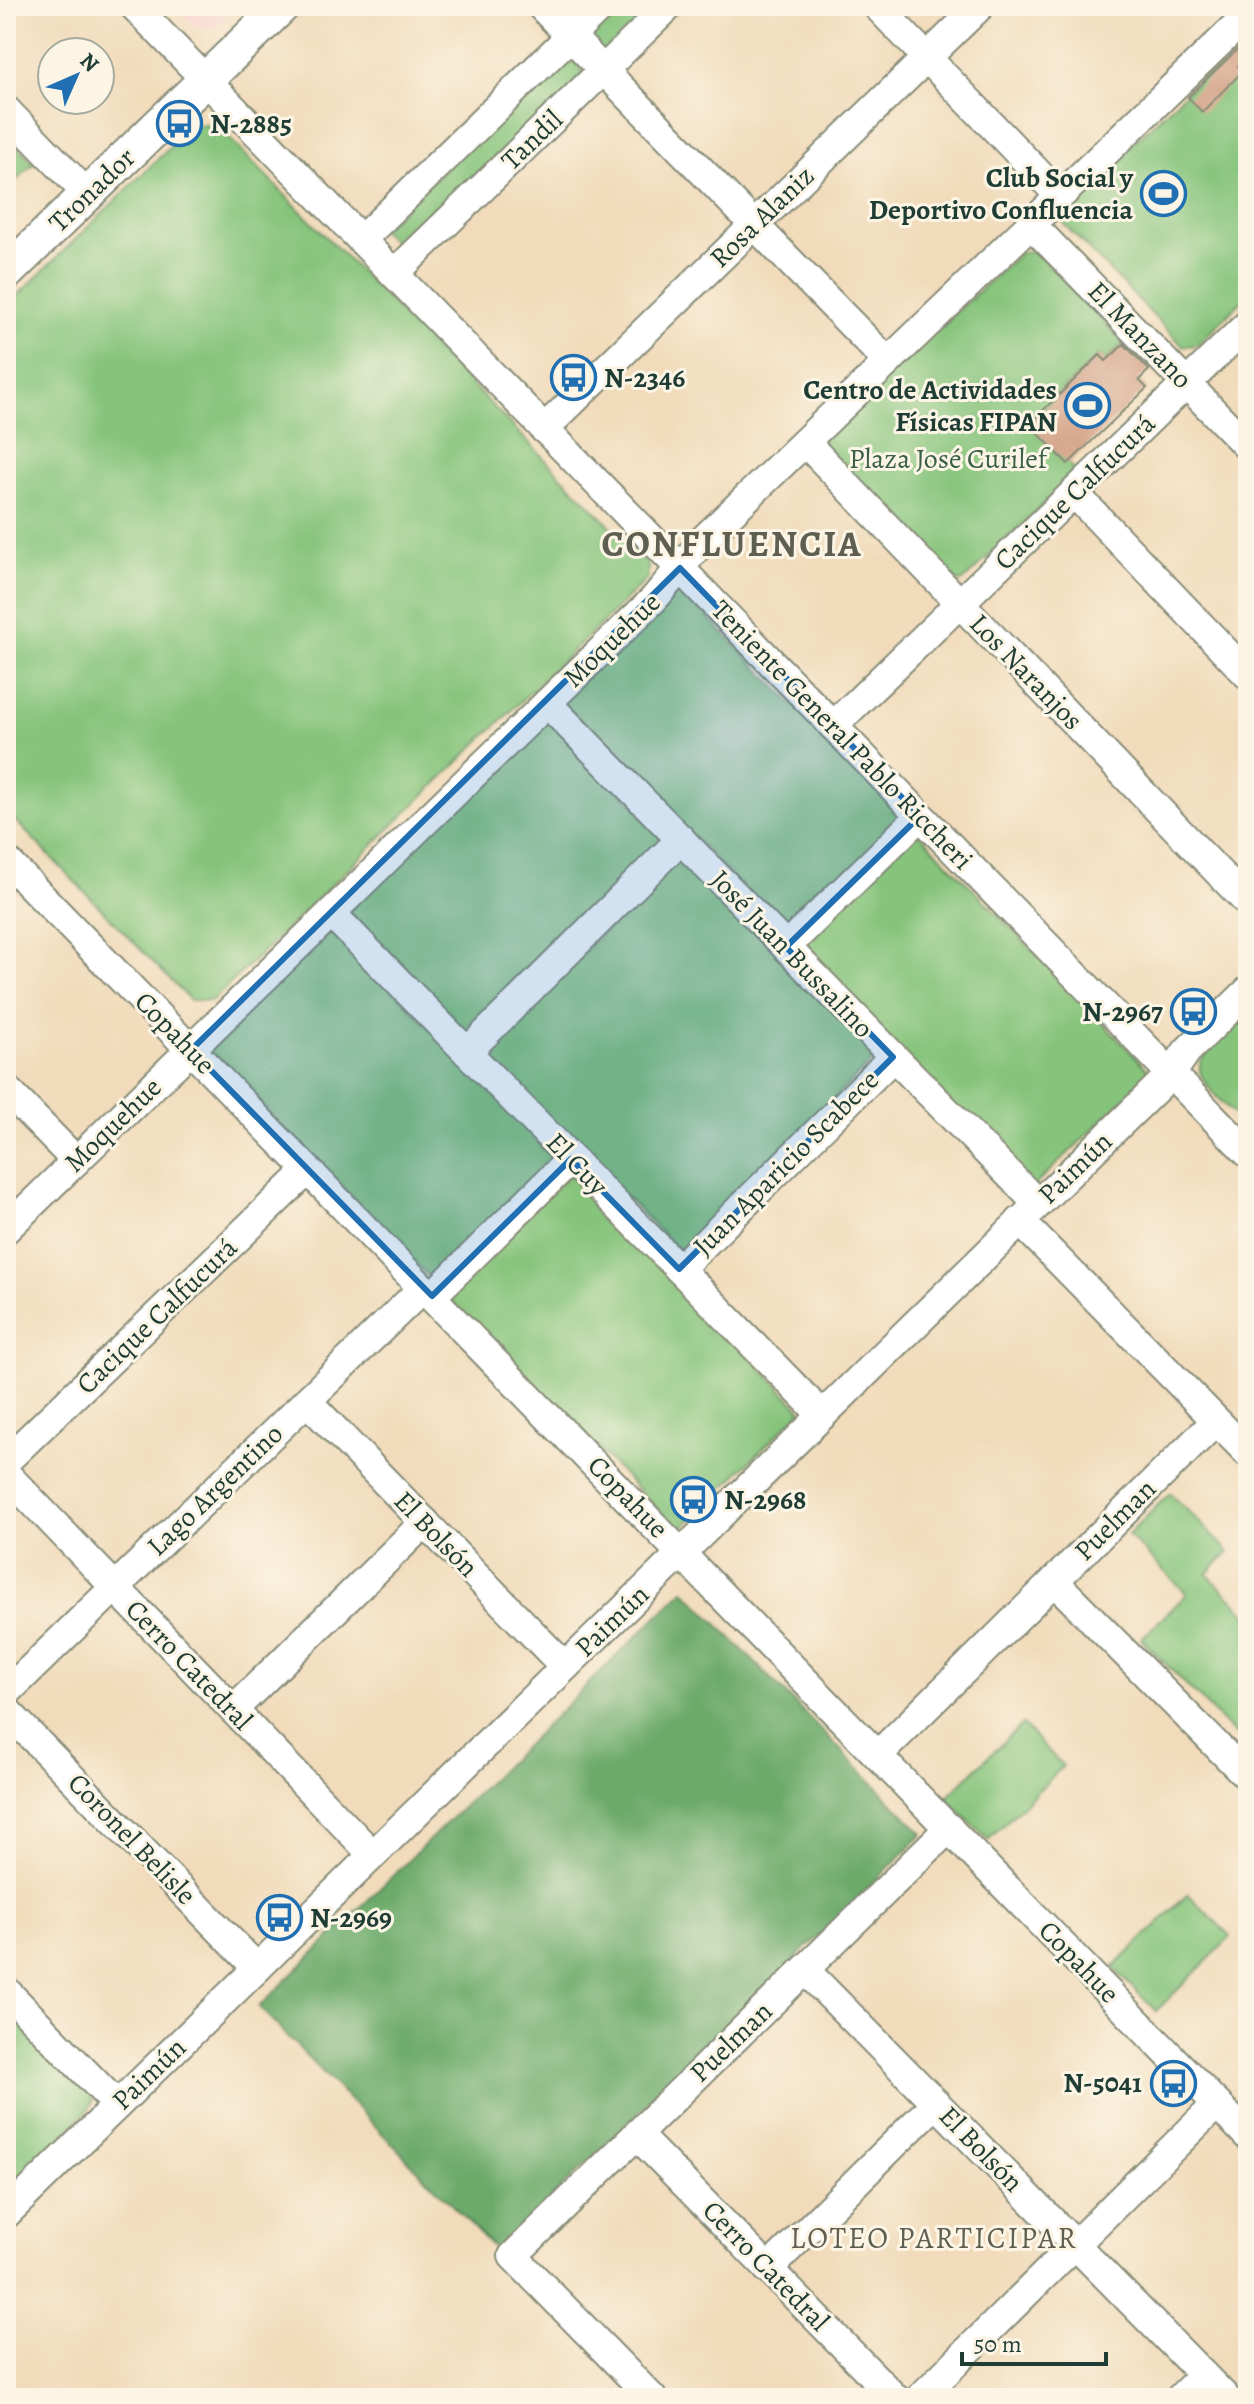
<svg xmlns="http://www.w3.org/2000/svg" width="1254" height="2404" font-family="Alegreya,serif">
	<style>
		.built { fill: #f7d0ca }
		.green { fill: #86c47b; stroke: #528058; stroke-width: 2 }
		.forest { fill: #6caa6b; stroke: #467450; stroke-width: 2 }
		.building { fill: #d29f84 }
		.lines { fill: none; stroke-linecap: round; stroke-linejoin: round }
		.minor-casing { stroke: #888c78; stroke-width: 32 }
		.major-casing { stroke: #888c78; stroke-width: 38 }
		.minor { stroke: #fff; stroke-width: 28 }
		.major { stroke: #fff; stroke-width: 34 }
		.marked { fill: #1f6fb2; fill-opacity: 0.2; stroke: #1f6fb2; stroke-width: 6; stroke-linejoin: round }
		.labels { text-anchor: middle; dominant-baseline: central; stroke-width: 6; stroke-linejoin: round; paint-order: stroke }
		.poi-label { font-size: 28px; font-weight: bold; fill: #1f3d34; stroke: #fcf5e5; text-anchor: start }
		.street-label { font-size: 28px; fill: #1f3d34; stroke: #fcf5e5 }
		.park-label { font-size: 28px; fill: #395f46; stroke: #fcf5e5 }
		.neighbourhood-label { font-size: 30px; letter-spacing: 2px; fill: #5e5f50; stroke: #fcf5e5 }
		.district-label { font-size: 36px; font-weight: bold; letter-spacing: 2px; fill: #5e5f50; stroke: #fcf5e5 }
	</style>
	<rect width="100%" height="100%" fill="#fcf5e5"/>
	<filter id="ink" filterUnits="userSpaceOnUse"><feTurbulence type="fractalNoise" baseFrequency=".0125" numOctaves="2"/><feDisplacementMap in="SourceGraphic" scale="16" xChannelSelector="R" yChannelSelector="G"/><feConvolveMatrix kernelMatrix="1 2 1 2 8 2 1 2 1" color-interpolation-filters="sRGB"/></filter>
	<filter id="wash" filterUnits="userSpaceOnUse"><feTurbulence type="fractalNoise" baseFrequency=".006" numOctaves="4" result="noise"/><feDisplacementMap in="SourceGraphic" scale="32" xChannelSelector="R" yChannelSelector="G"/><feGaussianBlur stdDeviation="1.8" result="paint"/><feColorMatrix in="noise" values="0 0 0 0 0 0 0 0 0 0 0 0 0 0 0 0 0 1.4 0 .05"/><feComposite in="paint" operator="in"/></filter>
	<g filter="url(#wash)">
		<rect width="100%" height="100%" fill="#f1dbbb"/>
		<polygon class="built" points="175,6 237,6 214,28 196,27"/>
		<g class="green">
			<polygon points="615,6 659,6 605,58 584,36"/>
			<polygon points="1248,33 1248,295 1197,345 1183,346 1063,223 1062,211"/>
			<polygon points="566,53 588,76 403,252 381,230"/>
			<polygon points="193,125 216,125 648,564 648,578 212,1001 190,1000 6,811 6,307"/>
			<polygon points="6,134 34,163 6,190"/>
			<polygon points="1035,251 1124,343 1106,361 1099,355 1029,423 1077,472 963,581 958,582 827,454 822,436 1021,252"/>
			<polygon points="678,587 905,819 788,934 561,702"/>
			<polygon points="546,715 666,838 468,1033 347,911"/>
			<polygon points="917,831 1151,1073 1032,1188 799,945"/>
			<polygon points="681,855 878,1055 679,1251 483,1051"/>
			<polygon points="332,927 558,1160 433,1281 207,1048"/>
			<path d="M1248 1014V1127C1236 1115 1195 1082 1200 1064 1205 1049 1236 1025 1248 1014Z"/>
			<polygon points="569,1174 802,1410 679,1531 446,1295"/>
			<polygon points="1170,1493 1229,1552 1207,1574 1248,1615 1248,1747 1141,1639 1187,1594 1128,1535"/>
			<polygon points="1022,1724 1063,1766 988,1840 946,1798"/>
			<polygon points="1188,1894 1231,1937 1156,2011 1113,1968"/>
			<polygon points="6,2004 92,2095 93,2101 86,2113 6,2191"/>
		</g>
		<polygon class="forest" points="684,1590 923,1834 497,2251 259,2007"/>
		<g id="blocks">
			<g class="building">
				<polygon points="1248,39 1248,55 1238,66 1243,71 1202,112 1188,97"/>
				<polygon points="1124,344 1149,370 1139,380 1147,388 1068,464 1029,424 1100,355 1106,361"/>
			</g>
		</g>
	</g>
	<g filter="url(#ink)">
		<use href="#blocks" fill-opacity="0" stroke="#888c78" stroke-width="2"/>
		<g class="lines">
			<defs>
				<g id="minor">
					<polyline points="134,6 1248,1153"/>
					<polyline points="541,6 888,362"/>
					<polyline points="877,6 1060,196"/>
					<polyline points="6,110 87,194"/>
					<polyline points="1031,224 1248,447"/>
					<polyline points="361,240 601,6"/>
					<polyline points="394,274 669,6"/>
					<polyline points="544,429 980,6"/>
					<polyline points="805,442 1248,903"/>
					<polyline points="1074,493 1248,675"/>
					<polyline points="547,703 1038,1204"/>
					<polyline points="833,726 1248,324"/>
					<polyline points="6,860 1248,2136"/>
					<polyline points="331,913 822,1415"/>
					<polyline points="786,947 920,816"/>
					<polyline points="467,1052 681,839"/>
					<polyline points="6,1089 76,1161"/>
					<polyline points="1020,1221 1248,1453"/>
					<polyline points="6,1229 654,599 704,539 1248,15"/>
					<polyline points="679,1269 893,1057"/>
					<polyline points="432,1296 571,1159"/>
					<polyline points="307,1401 565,1667"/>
					<polyline points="6,1461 308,1170"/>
					<polyline points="6,1474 373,1855"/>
					<polyline points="1054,1581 1248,1777"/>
					<polyline points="6,1693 423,1288"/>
					<polyline points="6,1710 257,1968"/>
					<polyline points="233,1710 425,1522"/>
					<polyline points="878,1755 1216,1421"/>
					<polyline points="805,1970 1225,2397"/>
					<polyline points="6,1991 117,2105"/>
					<polyline points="637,2135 895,2398"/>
					<polyline points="6,2214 1171,1074 1187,1051 1248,991"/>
					<polyline points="768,2269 936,2103"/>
					<polyline points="652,2398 513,2256 949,1828"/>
					<polyline points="920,2398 1217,2104"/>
					<polyline points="1180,2398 1203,2375"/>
				</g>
				<polyline id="major" points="6,273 282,6"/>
			</defs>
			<use href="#minor" class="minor-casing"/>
			<use href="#major" class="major-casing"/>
			<use href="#minor" class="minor"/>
			<use href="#major" class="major"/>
		</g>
	</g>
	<path class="marked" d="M680 568 920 816 786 947 893 1057 679 1269 571 1159 432 1296 191 1050Z"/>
	<defs>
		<symbol id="bus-ring" viewBox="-11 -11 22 22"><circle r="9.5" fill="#fcf5e5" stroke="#1f6fb2" stroke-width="1.5"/><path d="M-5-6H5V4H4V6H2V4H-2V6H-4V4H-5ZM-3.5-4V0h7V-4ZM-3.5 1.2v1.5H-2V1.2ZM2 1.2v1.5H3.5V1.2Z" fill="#1f6fb2"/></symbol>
		<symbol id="stadium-ring" viewBox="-11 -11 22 22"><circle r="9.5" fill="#fcf5e5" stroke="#1f6fb2" stroke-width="1.5"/><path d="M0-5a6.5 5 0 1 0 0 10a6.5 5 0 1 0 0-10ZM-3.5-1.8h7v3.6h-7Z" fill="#1f6fb2"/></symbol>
	</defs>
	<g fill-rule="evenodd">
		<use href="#bus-ring" x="154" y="98" width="51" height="51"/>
		<use href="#stadium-ring" x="1138" y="168" width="51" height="51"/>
		<use href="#bus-ring" x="548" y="352" width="51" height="51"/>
		<use href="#stadium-ring" x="1062" y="380" width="51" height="51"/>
		<use href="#bus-ring" x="1168" y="986" width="51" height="51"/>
		<use href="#bus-ring" x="668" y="1474" width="51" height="51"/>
		<use href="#bus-ring" x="254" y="1892" width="51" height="51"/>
		<use href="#bus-ring" x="1148" y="2058" width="51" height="51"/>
	</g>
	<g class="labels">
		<g class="poi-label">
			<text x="210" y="124">N-2885</text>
			<text x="1133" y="178" text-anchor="end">Club Social y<tspan x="1133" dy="32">Deportivo Confluencia</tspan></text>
			<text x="604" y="378">N-2346</text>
			<text x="1057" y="390" text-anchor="end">Centro de Actividades<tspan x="1057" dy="32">Físicas FIPAN</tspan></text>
			<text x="1163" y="1012" text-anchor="end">N-2967</text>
			<text x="724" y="1500">N-2968</text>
			<text x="310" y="1918">N-2969</text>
			<text x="1142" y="2083" text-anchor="end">N-5041</text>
		</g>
		<g class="street-label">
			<text transform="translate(532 140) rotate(-44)">Tandil</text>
			<text transform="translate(92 190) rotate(-44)">Tronador</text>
			<text transform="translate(762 217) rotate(-44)">Rosa Alaniz</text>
			<text transform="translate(1140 335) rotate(46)">El Manzano</text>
			<text transform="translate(1075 492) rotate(-44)">Cacique Calfucurá</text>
			<text transform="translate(612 640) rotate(-44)">Moquehue</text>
			<text transform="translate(1026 672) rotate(46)">Los Naranjos</text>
			<text transform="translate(842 735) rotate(46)">Teniente General Pablo Riccheri</text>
			<text transform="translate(792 954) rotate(46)">José Juan Bussalino</text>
			<text transform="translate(175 1033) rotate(46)">Copahue</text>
			<text transform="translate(113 1125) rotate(-44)">Moquehue</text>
			<text transform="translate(786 1163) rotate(-45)">Juan Aparicio Scabece</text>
			<text transform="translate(577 1164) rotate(46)">El Cuy</text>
			<text transform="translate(1075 1168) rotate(-44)">Paimún</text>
			<text transform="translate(157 1316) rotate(-44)">Cacique Calfucurá</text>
			<text transform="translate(215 1490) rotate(-44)">Lago Argentino</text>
			<text transform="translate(628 1497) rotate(46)">Copahue</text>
			<text transform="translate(1115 1520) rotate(-45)">Puelman</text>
			<text transform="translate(436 1534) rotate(46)">El Bolsón</text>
			<text transform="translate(612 1621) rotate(-44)">Paimún</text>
			<text transform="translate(189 1665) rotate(46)">Cerro Catedral</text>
			<text transform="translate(132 1839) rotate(46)">Coronel Belisle</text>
			<text transform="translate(1079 1962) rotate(46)">Copahue</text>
			<text transform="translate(731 2042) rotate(-44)">Puelman</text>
			<text transform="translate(149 2074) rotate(-44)">Paimún</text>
			<text transform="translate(981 2149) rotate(46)">El Bolsón</text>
			<text transform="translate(766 2266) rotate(46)">Cerro Catedral</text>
		</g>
		<g class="park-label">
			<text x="948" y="459">Plaza José Curilef</text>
		</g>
		<g class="neighbourhood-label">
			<text x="934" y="2238">LOTEO PARTICIPAR</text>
		</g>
		<g class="district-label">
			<text x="732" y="543">CONFLUENCIA</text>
		</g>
	</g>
	<rect width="1254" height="2404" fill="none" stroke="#fcf5e5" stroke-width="32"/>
	<g transform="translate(76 76) rotate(45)"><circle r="38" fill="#fcf5e5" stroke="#a4ab9e" stroke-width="2"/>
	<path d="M0-6L14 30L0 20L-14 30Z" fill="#1f6fb2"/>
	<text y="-12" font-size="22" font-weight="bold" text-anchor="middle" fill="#1f3d34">N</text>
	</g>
	<path d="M962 2352v12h144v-12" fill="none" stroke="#1f3d34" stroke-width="4"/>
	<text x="974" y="2352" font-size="24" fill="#1f3d34" stroke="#fcf5e5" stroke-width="6" paint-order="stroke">50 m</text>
</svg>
